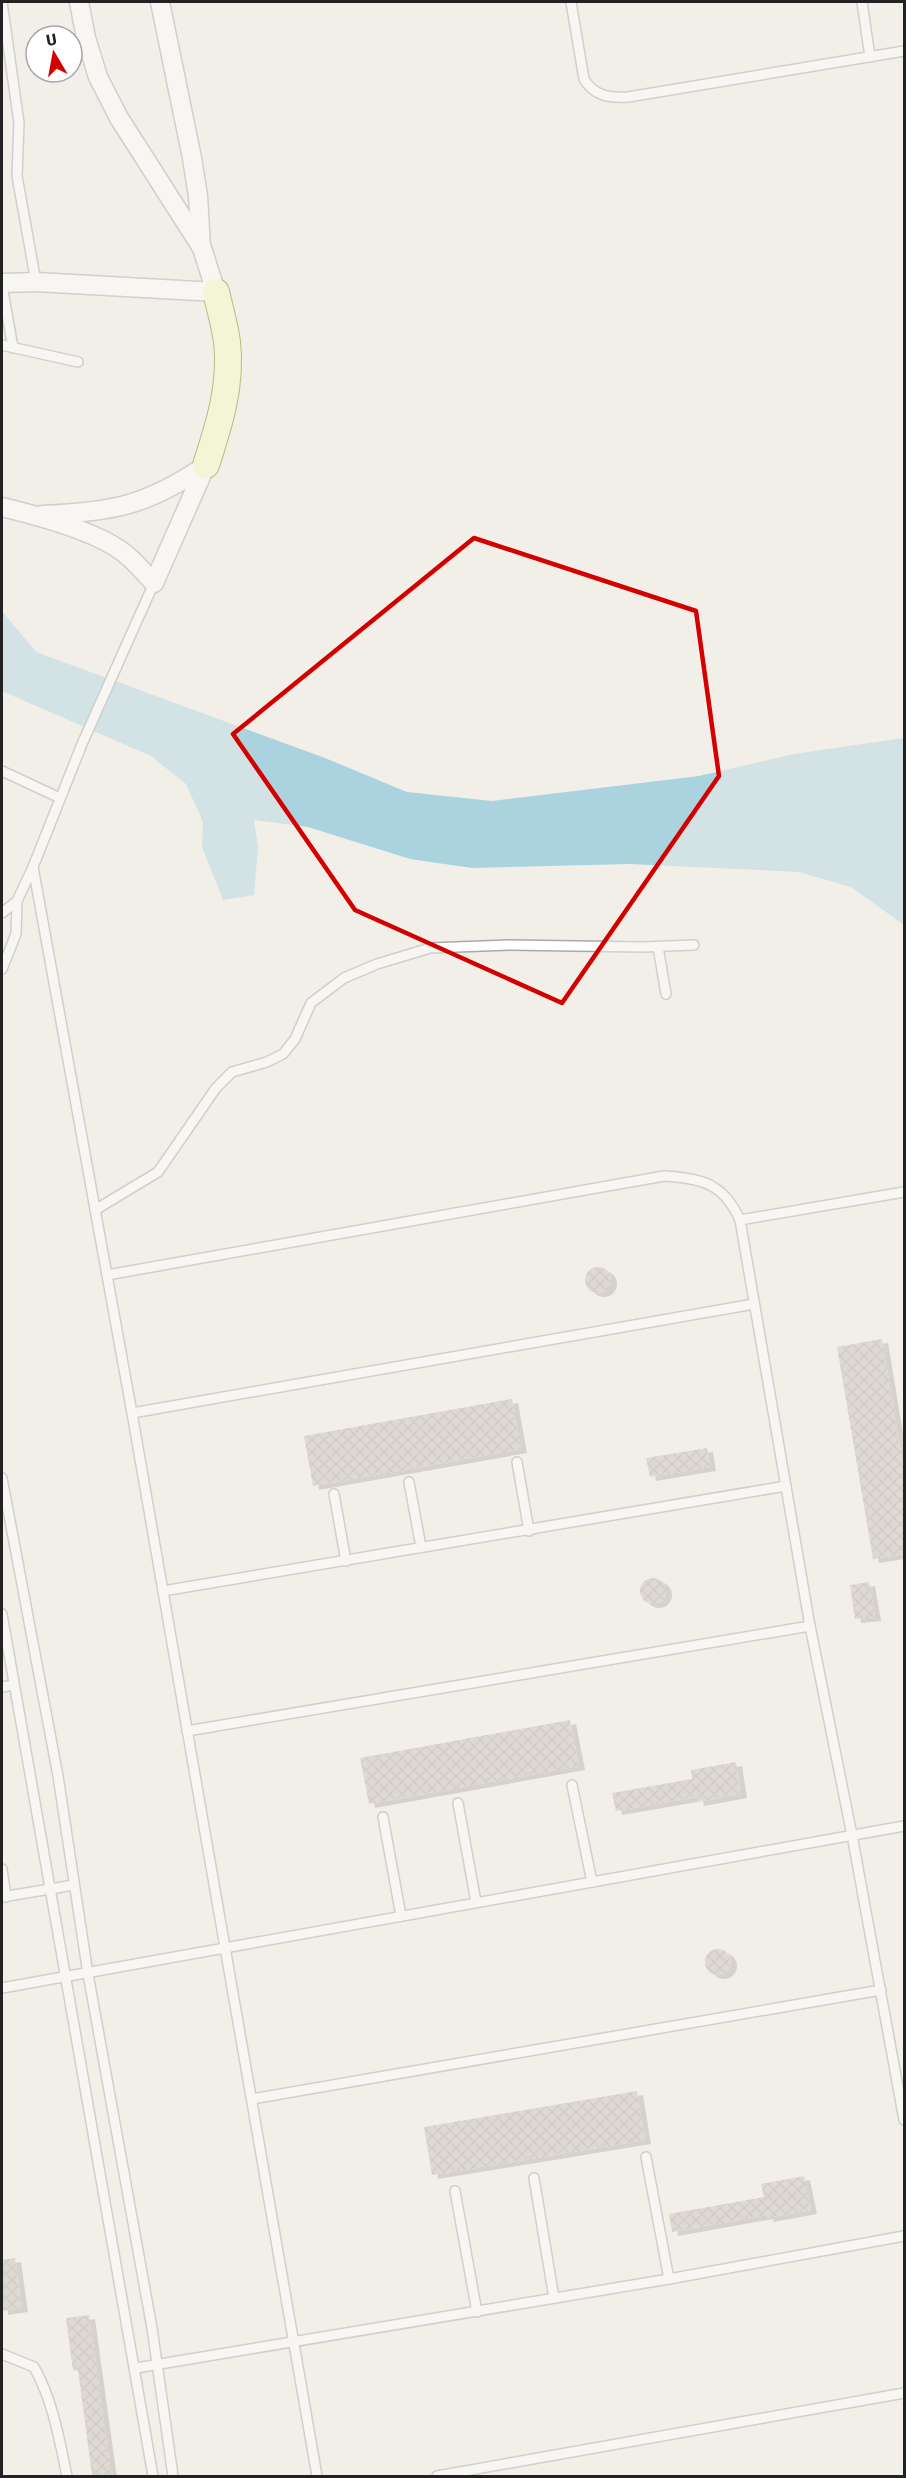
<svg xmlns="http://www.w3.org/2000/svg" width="906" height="2478" font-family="'Fira Sans',sans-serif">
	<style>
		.water { fill: #aad3df }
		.building { fill: url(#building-cross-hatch); filter: url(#shadow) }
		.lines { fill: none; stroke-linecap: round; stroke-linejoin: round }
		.lane-casing { stroke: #a9a9a9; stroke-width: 12 }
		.street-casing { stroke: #a9a9a9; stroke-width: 21 }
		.secondary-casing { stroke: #707d05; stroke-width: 28 }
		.lane { stroke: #fff; stroke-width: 9 }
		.street { stroke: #fff; stroke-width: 18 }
		.secondary { stroke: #f7fabf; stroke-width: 26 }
		.marked { fill: none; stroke: #d40000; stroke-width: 4.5; stroke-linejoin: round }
	</style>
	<defs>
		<pattern id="building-cross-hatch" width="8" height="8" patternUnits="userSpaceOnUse" patternTransform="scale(1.5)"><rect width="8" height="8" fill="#c7bfb8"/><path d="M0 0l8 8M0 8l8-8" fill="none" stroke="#aba49e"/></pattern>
		<filter id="shadow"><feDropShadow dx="6" dy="4" stdDeviation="0" flood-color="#0004"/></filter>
	</defs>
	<rect width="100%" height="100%" fill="#f2efe9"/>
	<polygon class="water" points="2,611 36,652 325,758 407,792 492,801 699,776 794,754 904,738 904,925 851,887 799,872 630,864 472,868 410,859 308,827 254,820 258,847 254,895 223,900 202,847 203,822 186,784 151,756 2,691"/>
	<g class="building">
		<circle cx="598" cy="1280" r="13"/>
		<polygon points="882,1339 904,1471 904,1554 873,1559 837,1347"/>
		<polygon points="512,1399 521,1449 313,1486 304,1436"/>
		<polygon points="707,1448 710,1467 650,1477 646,1458"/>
		<circle cx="653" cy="1591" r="13"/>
		<polygon points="869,1582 875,1617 855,1619 850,1585"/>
		<polygon points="570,1720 579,1766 369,1804 360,1758"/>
		<polygon points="736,1762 741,1794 698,1802 697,1797 616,1811 612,1793 692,1779 691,1770"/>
		<circle cx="718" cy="1962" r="13"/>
		<polygon points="637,2091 645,2140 432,2175 424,2127"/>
		<polygon points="804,2176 811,2210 767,2218 767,2215 672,2232 669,2214 764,2197 761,2184"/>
		<polygon points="15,2258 22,2308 2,2311 2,2260"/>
		<polygon points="89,2315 111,2474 92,2476 78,2370 73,2371 66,2318"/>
	</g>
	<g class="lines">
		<defs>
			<g id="lane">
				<polyline points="2,2 19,123 17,176 36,282"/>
				<path d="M571 2 584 79C594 96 609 98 628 97L904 51"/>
				<polyline points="862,2 870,57"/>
				<polyline points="2,285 13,348"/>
				<polyline points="2,345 78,362"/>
				<polyline points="154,583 82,744 33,867 132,1413 317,2476"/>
				<polyline points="2,771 60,798"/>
				<polyline points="2,913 17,901"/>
				<polyline points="658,947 666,994"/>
				<polyline points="2,969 16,934 17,901 33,867"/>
				<polyline points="95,1210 158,1172 216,1088 232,1072 267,1062 283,1054 295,1039 311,1003 344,978 377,964 430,948 509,945 643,947 694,945"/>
				<polyline points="740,1220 904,1192"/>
				<path d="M107 1275 664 1176C702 1178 724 1184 740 1220L810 1626 852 1835 904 2120"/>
				<polyline points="132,1413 754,1304"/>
				<polyline points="517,1462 529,1531"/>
				<polyline points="2,1478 58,1776 88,1974 152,2328 173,2476"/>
				<polyline points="409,1482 421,1547"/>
				<polyline points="334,1494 346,1561"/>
				<polyline points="163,1591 786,1486"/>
				<polyline points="2,1614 153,2476"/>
				<polyline points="2,1687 14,1685"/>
				<polyline points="187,1731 810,1626"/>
				<polyline points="572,1785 592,1882"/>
				<polyline points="458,1803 476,1902"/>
				<polyline points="383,1817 401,1916"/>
				<polyline points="2,1869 6,1897"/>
				<polyline points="2,1897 74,1885"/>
				<polyline points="2,1988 904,1826"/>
				<polyline points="252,2099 881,1990"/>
				<polyline points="646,2157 669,2279"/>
				<polyline points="534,2178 554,2298"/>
				<polyline points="455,2191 477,2312"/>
				<path d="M2 2354 34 2367C53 2401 59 2438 67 2476"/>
				<polyline points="136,2368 669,2279 904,2236"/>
				<polyline points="437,2476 904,2393"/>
			</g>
			<g id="street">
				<polyline points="160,2 192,158 198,196 201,247"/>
				<polyline points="2,283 36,282 216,292 202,248 119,118 98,77 86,38 79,2"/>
				<path d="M2 507C35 515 98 532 124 553 135 561 144 573 154 583L206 465"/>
				<path d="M42 515C112 512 146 506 205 466"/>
			</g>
			<path id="secondary" d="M206 465C219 425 232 385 227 342 225 326 220 309 216 292"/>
		</defs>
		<use href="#lane" class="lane-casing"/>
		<use href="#street" class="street-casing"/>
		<use href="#secondary" class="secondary-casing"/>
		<use href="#lane" class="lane"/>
		<use href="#street" class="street"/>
		<use href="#secondary" class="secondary"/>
	</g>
	<path d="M0 0H906V2478H0ZM474 538 696 611 719 776 562 1003 355 910 233 734Z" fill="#f2efe9" fill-opacity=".55" fill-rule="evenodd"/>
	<path class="marked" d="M474 538 696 611 719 776 562 1003 355 910 233 734Z"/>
	<rect width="906" height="2478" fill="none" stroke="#222222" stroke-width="6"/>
	<g transform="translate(54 54) rotate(350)"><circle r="28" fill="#ffffff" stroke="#a7a7a7" stroke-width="1.5"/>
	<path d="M0-4.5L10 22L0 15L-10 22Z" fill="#d40000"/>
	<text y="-9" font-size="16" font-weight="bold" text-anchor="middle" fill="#222222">U</text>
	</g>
</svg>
